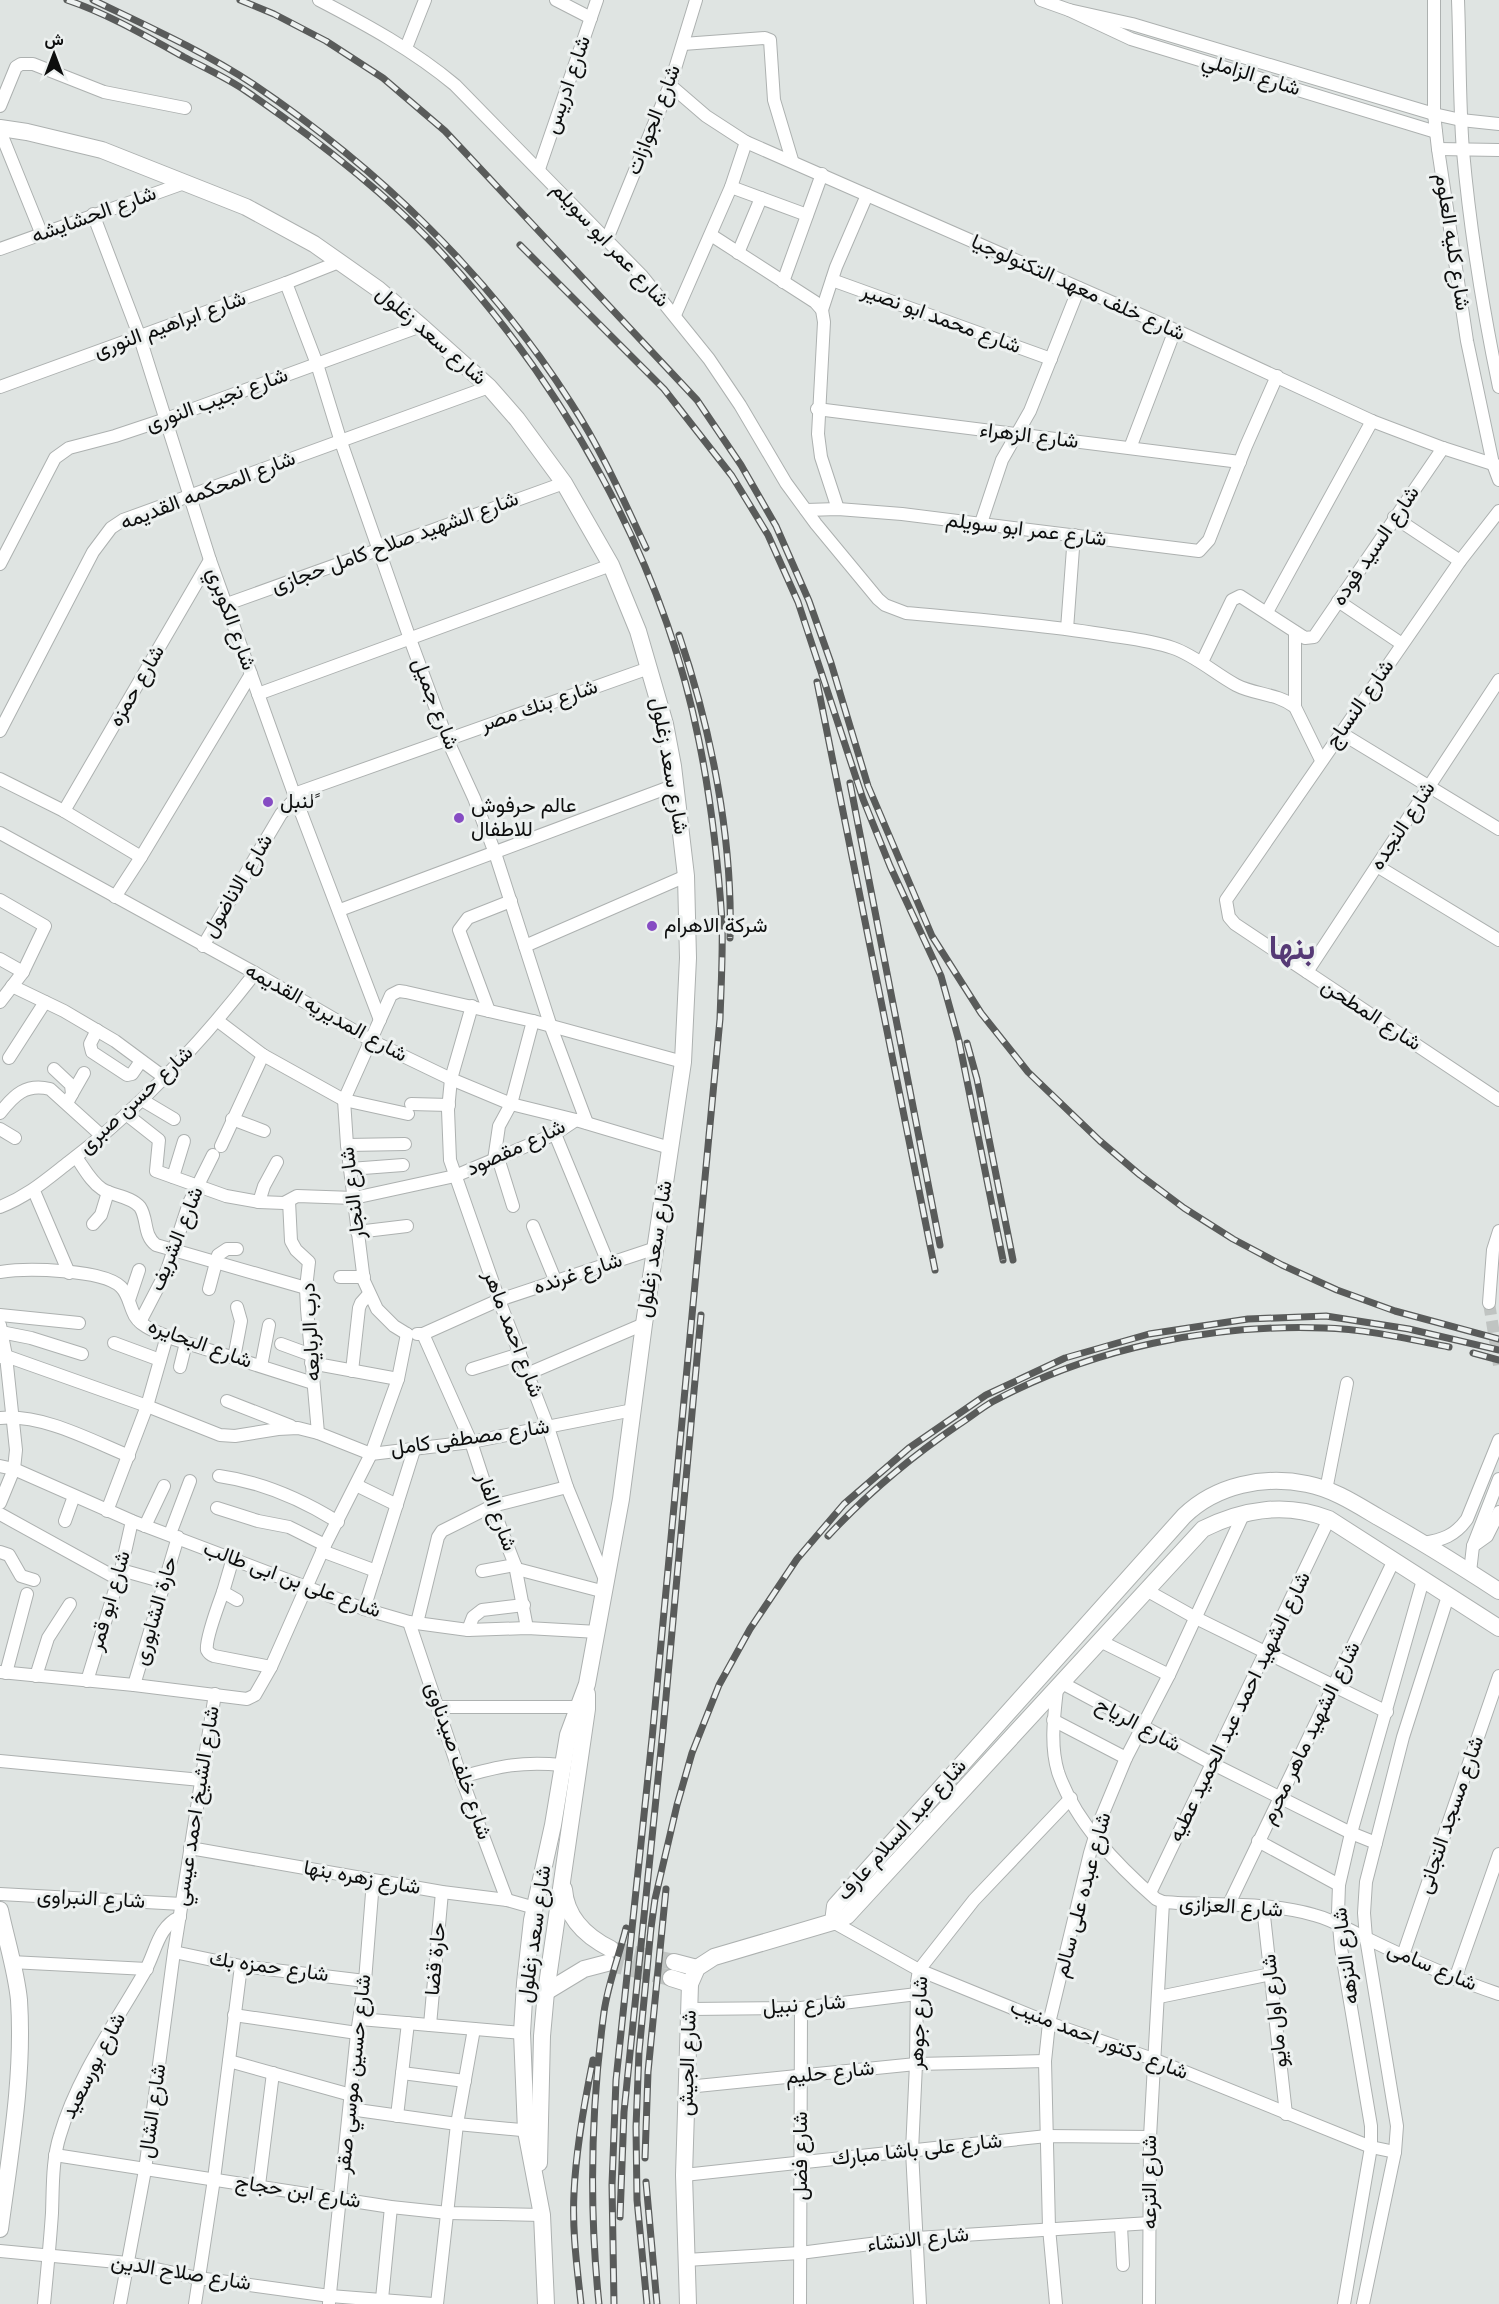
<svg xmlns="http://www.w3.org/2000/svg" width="1499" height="2304" font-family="Spectral,Vazirmatn,serif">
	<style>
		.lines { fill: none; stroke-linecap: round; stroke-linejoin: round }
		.street-tunnel { stroke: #c0c4c2; stroke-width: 12; stroke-dasharray: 12 6; stroke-linecap: butt }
		.secondary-tunnel { stroke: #c0c4c2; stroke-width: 16; stroke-dasharray: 16 8; stroke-linecap: butt }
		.street-casing { stroke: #adb1b0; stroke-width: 14 }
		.secondary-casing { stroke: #adb1b0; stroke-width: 18 }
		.street { stroke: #fff; stroke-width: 12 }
		.secondary { stroke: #fff; stroke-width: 16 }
		.rail-casing { stroke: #595b5a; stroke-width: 7 }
		.rail { stroke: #edf1f0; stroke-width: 4.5; stroke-dasharray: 14; stroke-linecap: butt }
		.poi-dot { fill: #864cc3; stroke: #edf1f0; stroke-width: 2 }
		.labels { text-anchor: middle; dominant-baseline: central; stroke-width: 6; stroke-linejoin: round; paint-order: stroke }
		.street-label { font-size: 21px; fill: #0d0e0e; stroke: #edf1f0 }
		.poi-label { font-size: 21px; fill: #0d0e0e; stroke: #edf1f0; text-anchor: start }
		.town-label { font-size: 33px; font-weight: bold; fill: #563a76; stroke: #edf1f0 }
	</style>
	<rect width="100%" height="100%" fill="#dfe4e2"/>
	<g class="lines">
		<polyline class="street-tunnel" points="1489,1303 1499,1365"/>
		<g class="secondary-tunnel">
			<polyline points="611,1949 674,1962"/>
			<polyline points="607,1963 671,1978"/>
		</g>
		<defs>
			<g id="street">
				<path d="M319 0C367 25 413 50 455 85L642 276 709 359 740 405 786 483 816 524 878 599 885 605 906 613C971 619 1037 624 1101 634 1125 638 1150 640 1173 648 1196 656 1214 673 1236 685 1255 695 1277 693 1295 707L1321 760"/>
				<polyline points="556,0 591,18"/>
				<polyline points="1041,0 1069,10 1131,39 1436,132"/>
				<polyline points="1434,0 1434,114 1438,149 1467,341 1493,464 1499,480"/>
				<path d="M1458 0C1460 50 1459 101 1463 151 1470 230 1483 310 1499 387"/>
				<polyline points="1069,10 1132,24 1434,114 1461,120 1499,124"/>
				<polyline points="683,44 765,38 770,40 774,100 792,160"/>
				<polyline points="406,48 425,0"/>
				<polyline points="670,85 706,116 746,142 1175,330 1372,421 1443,448 1499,466"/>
				<polyline points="0,106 16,67 21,64 33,64 104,92 185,108"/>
				<polyline points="0,131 42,235"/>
				<polyline points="1438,149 1499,150"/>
				<polyline points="539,169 597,0"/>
				<polyline points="731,187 807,215"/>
				<polyline points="93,214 139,335 210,560 294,794 380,1020"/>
				<polyline points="711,235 815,302 822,310 824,322 818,434 821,457 838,509"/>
				<polyline points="607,239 670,85 696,0"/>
				<polyline points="0,249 187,182"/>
				<polyline points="738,253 761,198"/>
				<polyline points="832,280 1051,359"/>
				<polyline points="783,282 822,174"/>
				<polyline points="286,283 317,364 341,442 410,639 447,739 474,798 495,853 551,1027 587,1123"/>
				<polyline points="822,310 836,267 867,195"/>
				<polyline points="675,315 731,187 746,142"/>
				<polyline points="0,387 286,283 339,262"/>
				<polyline points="817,409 1240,462"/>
				<polyline points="1130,448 1175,330"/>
				<polyline points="806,510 838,509 902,514 1199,551 1209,540 1246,446 1277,376"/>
				<polyline points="1499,511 1460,561 1226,900 1229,917 1235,924 1499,1100"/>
				<polyline points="1394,517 1460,561"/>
				<polyline points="981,523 1002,460 1030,411 1079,288"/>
				<polyline points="0,564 55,458 69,448 115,436 166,419 421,326"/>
				<polyline points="1338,601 1402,644"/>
				<polyline points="227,604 564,483"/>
				<polyline points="1267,612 1372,421"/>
				<polyline points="1067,629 1074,535"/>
				<polyline points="1295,632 1295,707"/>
				<polyline points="1202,662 1232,600 1240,596 1305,638 1314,637 1443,448"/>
				<polyline points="258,694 611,565"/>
				<polyline points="0,731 93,552 111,528 123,520 489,387"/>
				<polyline points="1341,733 1499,829"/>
				<polyline points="0,779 64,811 141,857"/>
				<polyline points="294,794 649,668"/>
				<polyline points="64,811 210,560"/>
				<polyline points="0,833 255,973 372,1041 451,1079 511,1104 576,1120 670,1148"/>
				<polyline points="1377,866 1499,940"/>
				<polyline points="115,897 141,857 251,674"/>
				<polyline points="0,900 45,926 23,972 0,1002"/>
				<polyline points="340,910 675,785"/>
				<polyline points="203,946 281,814 291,803 297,801"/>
				<polyline points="525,946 686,876"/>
				<polyline points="0,959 23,972"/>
				<polyline points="1307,972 1499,680"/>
				<polyline points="12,986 64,1011 115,1041 165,1078"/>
				<polyline points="472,1006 451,1079 448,1110 450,1160 499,1300 548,1427 567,1487 606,1582"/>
				<polyline points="489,1011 459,930 468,918 511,901"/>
				<polyline points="218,1021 263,1055 344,1100 408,1114"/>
				<polyline points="97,1030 90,1044 92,1052 127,1075 132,1074 141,1061"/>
				<polyline points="9,1058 45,1002"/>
				<polyline points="54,1069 71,1085 72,1094 67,1103"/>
				<polyline points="72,1094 84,1073"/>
				<polyline points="142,1100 174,1119"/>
				<polyline points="411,1104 449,1105"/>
				<path d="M0 1113C14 1095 26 1083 50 1089L102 1136"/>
				<polyline points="126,1114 159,1140 156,1171 226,1196 259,1202 284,1203 297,1196 354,1198 455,1176 555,1134 576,1120"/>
				<polyline points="232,1119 264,1131"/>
				<polyline points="0,1129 15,1138"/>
				<polyline points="555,1134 609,1265"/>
				<polyline points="347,1145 405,1144"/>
				<polyline points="221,1146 263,1055"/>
				<path d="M76 1157C84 1168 91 1182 102 1189 113 1196 131 1196 140 1207 148 1219 143 1235 156 1245L306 1288"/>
				<polyline points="498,1158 513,1206"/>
				<polyline points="494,1160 499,1126 511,1104 533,1021"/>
				<polyline points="350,1169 403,1165"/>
				<polyline points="173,1177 184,1141"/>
				<polyline points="34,1191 69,1273"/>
				<polyline points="289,1201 291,1241 296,1250 309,1262 306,1288 307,1309 318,1433"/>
				<polyline points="259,1202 264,1186 277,1162"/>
				<path d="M0 1207C28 1196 46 1180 69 1162 140 1108 201 1043 255 973"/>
				<polyline points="93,1224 101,1215 108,1192"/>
				<polyline points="533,1226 556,1282"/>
				<polyline points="357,1232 407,1226"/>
				<path d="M0 1272C26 1268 103 1269 121 1287 128 1294 129 1303 133 1312 138 1327 160 1333 174 1339L313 1383"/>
				<polyline points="340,1277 364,1277"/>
				<polyline points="209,1289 218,1255 227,1249 237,1249"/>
				<polyline points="129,1300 139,1270"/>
				<polyline points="1489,1303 1493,1250 1499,1231"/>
				<polyline points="0,1315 79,1323"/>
				<polyline points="140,1322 167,1270 189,1203 213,1155"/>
				<polyline points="0,1325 6,1356 16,1450 14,1469 0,1503"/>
				<polyline points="1,1332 31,1338 82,1354"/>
				<polyline points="407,1334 394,1326 377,1309 364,1281 347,1145 344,1100 391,995 399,991 406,992 533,1021 683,1062"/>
				<polyline points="417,1334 423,1334 499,1300 656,1248"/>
				<polyline points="423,1334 471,1442 492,1506 515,1565 527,1628"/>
				<polyline points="114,1343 160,1360"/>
				<polyline points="281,1344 311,1355"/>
				<polyline points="0,1357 6,1356 147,1406 220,1435 235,1436 278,1429 298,1428 318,1433 371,1454 471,1442 633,1410"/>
				<polyline points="234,1358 241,1321 237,1307"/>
				<polyline points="311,1363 398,1379"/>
				<polyline points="261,1366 269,1325"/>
				<polyline points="180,1367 186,1343"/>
				<polyline points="472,1369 520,1354"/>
				<polyline points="352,1371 359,1308 361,1303 369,1294"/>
				<polyline points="527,1374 644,1324"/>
				<polyline points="227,1401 291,1426"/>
				<path d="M0 1418C43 1414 90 1440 129 1456"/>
				<polyline points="0,1466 14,1469 132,1521 364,1609 409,1622 468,1630 527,1628 598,1632"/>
				<path d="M219 1476C262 1482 301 1499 338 1522"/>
				<polyline points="356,1485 397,1505"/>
				<polyline points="1326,1490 1347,1383"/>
				<polyline points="217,1508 258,1521 289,1527 325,1545"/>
				<polyline points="107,1511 147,1406 167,1336"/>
				<polyline points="0,1514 118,1579"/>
				<polyline points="65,1521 74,1496"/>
				<polyline points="145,1526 164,1486"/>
				<polyline points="170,1534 190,1481"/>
				<path d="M1423 1543C1442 1540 1455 1536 1467 1519L1499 1440"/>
				<polyline points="1473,1546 1487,1536 1499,1512"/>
				<polyline points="322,1551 376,1571"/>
				<polyline points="0,1552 9,1555 21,1576 34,1580"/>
				<polyline points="233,1558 223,1592 237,1600"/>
				<polyline points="517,1569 605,1592"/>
				<polyline points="121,1570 164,1582"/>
				<polyline points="482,1571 515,1565"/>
				<polyline points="1470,1572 1473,1546 1499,1479"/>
				<polyline points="1146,1590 1196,1618 1387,1712"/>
				<path d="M223 1592C219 1603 205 1640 207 1650 209 1654 211 1655 214 1656L271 1667"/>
				<polyline points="364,1609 414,1450"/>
				<polyline points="409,1622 461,1777 507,1900"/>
				<polyline points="417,1623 438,1537 442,1531 492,1506 567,1487"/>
				<polyline points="468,1630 473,1617 482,1610 524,1605"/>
				<polyline points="1100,1641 1169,1675"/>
				<polyline points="0,1672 134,1685 247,1699 255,1695 271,1667 325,1545 371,1454 398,1379 407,1334"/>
				<polyline points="6,1673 27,1594"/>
				<polyline points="36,1676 48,1638 70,1604"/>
				<polyline points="87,1681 121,1570 132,1521"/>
				<polyline points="1062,1683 1213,1764 1351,1833 1376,1843"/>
				<polyline points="134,1685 178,1537"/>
				<path d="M1057 1689C1054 1716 1050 1746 1058 1772 1075 1822 1117 1865 1156 1899L1163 1902C1213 1906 1266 1901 1314 1915 1334 1920 1350 1931 1368 1939 1411 1960 1454 1979 1499 1994"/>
				<polyline points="439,1707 577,1707 585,1708"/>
				<polyline points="1053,1720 1126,1758"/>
				<polyline points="0,1761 201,1780"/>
				<path d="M461 1777C500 1766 522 1761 562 1765"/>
				<polyline points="1258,1841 1339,1885"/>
				<polyline points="190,1848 442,1892 507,1900 535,1908"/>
				<polyline points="1150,1893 1329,1519"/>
				<polyline points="0,1894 182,1904"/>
				<polyline points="1228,1906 1394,1560"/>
				<polyline points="1263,1907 1286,2114"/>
				<polyline points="833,1922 919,1970 1049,2023 1153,2059 1371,2147 1395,2152"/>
				<polyline points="174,1952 241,1966 365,1981"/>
				<polyline points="1403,1955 1499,1676"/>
				<polyline points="11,1962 147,1969"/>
				<polyline points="1455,1979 1499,1854"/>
				<polyline points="1159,1997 1271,1974"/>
				<polyline points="690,2009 801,2008 917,1994"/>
				<polyline points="234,2015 357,2033"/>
				<polyline points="360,2019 522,2033"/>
				<polyline points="430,2025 442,1892"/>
				<polyline points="229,2061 351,2095"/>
				<polyline points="402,2073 465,2081"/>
				<polyline points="687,2087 916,2064 1045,2061"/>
				<polyline points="350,2109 457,2124 532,2131"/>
				<polyline points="397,2116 408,2023"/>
				<polyline points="55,2155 391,2207 448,2213 542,2215"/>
				<polyline points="684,2175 1047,2136 1150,2137"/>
				<polyline points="259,2185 273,2073"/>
				<polyline points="1121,2226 1123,2265"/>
				<polyline points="0,2251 128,2263 198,2278 330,2296 433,2304"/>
				<polyline points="686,2260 800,2253 917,2238 1150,2223"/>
				<polyline points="382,2299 391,2207"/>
				<polyline points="329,2303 357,2033 365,1981 373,1881"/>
				<path d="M44 2304C47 2273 50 2243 52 2213 53 2187 52 2160 60 2135 77 2077 114 2025 144 1973 156 1953 157 1927 180 1917"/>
				<polyline points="120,2304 145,2170 174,1952 215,1694"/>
				<polyline points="195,2304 214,2179 241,1966"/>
				<polyline points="437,2304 457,2124 474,2029"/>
				<polyline points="800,2304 801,2008"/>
				<polyline points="920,2304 912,2151 916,2064 917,1982 919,1970 974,1900 1071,1798"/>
				<polyline points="1056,2304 1049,2228 1045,2061 1049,2023 1090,1853 1099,1823 1126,1758 1169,1675 1243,1515"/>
				<polyline points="1149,2304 1150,2137 1163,1902"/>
				<polyline points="1344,2304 1371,2147 1371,2126 1341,1948 1338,1913 1339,1885 1351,1833 1423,1580"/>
				<polyline points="1363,2304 1395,2152 1397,2126 1366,1938 1364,1913 1366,1882 1403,1737 1448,1596"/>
			</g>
			<g id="secondary">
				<polyline points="0,128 27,132 102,150 246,207 314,244 378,289 421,326 489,387 517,419 564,483 611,565 638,631 665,724 673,766 686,876 688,958 683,1062 644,1324 621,1499 587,1684 568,1735 553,1825 532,1920 525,1983 522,2033 526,2131 542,2215 546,2304"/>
				<path d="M564 1889C566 1918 587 1937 611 1949"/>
				<path d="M0 1910C6 1939 16 1970 19 2000 24 2077 10 2153 0 2229"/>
				<path d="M833 1922 835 1906 1184 1516C1216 1485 1264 1475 1307 1484 1333 1489 1356 1504 1378 1517 1419 1540 1459 1565 1499 1591"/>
				<polyline points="674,1962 697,1968"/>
				<polyline points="671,1978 690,1984"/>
				<polyline points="546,1992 584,1969 607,1963"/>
				<polyline points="539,2163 542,2036 546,1992 587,1709 587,1694"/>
				<path d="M688 2304 684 2175 690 1984 697 1968 714 1957 836 1921 847 1916 1203 1529C1243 1509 1287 1502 1329 1519L1499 1628"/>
			</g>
		</defs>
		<use href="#street" class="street-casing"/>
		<use href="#secondary" class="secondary-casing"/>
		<use href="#street" class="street"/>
		<use href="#secondary" class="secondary"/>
		<defs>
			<g id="rail">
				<path d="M67 0C108 14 146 36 184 57 205 68 227 78 246 91 312 136 382 190 437 248 563 383 663 559 699 741 711 800 718 861 722 921 723 954 721 987 720 1019L652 1739 616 2080 612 2185 614 2304"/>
				<path d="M93 0C147 26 203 51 253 84 378 168 490 276 571 403 601 449 623 499 646 548"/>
				<polyline points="240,0 274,14 326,41 383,78 445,131 697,400 741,465 776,526 809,601 831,663 868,786 932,936 981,1013 1028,1072 1100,1141 1140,1175 1184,1208 1233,1239 1282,1265 1337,1290 1395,1311 1499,1339"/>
				<polyline points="520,245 664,389 732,476 768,535 798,602 863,799 890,866 941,976 959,1041 1003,1260"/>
				<path d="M679 635C711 729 733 839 730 938"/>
				<polyline points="817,682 935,1270"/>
				<polyline points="850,783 940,1245"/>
				<polyline points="967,1043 977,1079 1013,1260"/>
				<polyline points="1473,1353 1499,1360"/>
				<path d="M828 1536C867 1494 911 1457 958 1425 969 1418 980 1409 992 1402 1092 1348 1211 1324 1324 1328 1366 1329 1408 1339 1449 1347"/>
				<polyline points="645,2158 648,2072 666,1889"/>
				<polyline points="646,2182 657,2304"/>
				<polyline points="620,2217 624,2112 663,1730 701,1315"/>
				<path d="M581 2304C577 2267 572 2230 574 2193 576 2148 584 2104 593 2060"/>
				<path d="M599 2304C589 2208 591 2108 604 2012 608 1984 619 1956 626 1928"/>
				<polyline points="647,2304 637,2200 636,2127 639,2052 651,1928 655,1899 677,1805 692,1753 719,1685 750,1629 797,1559 844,1504 909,1448 986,1395 1065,1358 1149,1334 1248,1319 1326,1316 1409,1329 1499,1350"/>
			</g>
		</defs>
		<use href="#rail" class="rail-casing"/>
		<use href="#rail" class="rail"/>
	</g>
	<g class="poi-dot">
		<circle cx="268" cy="802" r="6"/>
		<circle cx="459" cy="818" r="6"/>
		<circle cx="652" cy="926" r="6"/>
	</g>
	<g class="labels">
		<g class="street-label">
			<text transform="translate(1251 75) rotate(17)">شارع الزاملي</text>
			<text transform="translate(568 85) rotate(-71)">شارع ادريس</text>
			<text transform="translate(654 120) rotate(-69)">شارع الجوازات</text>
			<text transform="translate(94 215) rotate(-20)">شارع الحشايشه</text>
			<text transform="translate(1452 242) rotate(81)">شارع كليه العلوم</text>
			<text transform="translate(610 245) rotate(47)">شارع عمر ابو سويلم</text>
			<text transform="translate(1078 288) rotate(24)">شارع خلف معهد التكنولوجيا</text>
			<text transform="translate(941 319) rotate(20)">شارع محمد ابو نصير</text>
			<text transform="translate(170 325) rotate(-20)">شارع ابراهيم النورى</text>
			<text transform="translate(431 336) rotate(41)">شارع سعد زغلول</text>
			<text transform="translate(217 400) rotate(-20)">شارع نجيب النورى</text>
			<text transform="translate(1029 436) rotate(7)">شارع الزهراء</text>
			<text transform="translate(208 491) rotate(-21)">شارع المحكمه القديمه</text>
			<text transform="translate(1026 530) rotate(7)">شارع عمر ابو سويلم</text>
			<text transform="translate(395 543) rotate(-20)">شارع الشهيد صلاح كامل حجازى</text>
			<text transform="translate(1376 546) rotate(-56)">شارع السيد فوده</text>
			<text transform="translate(231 619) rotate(70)">شارع الكوبري</text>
			<text transform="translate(137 686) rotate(-60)">شارع حمزه</text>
			<text transform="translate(435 704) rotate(69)">شارع جميل</text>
			<text transform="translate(1360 704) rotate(-55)">شارع النساج</text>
			<text transform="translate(539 706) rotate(-19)">شارع بنك مصر</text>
			<text transform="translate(669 766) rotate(80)">شارع سعد زغلول</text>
			<text transform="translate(1403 826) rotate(-57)">شارع النجده</text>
			<text transform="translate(238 886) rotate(-59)">شارع الاناضول</text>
			<text transform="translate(326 1013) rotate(29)">شارع المديريه القديمه</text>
			<text transform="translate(1371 1015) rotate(33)">شارع المطحن</text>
			<text transform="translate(136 1100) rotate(-43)">شارع حسن صبرى</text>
			<text transform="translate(516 1148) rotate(-25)">شارع مقصود</text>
			<text transform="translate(353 1193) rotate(-97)">شارع النجار</text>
			<text transform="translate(177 1239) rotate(-68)">شارع الشريف</text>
			<text transform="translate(655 1249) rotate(-81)">شارع سعد زغلول</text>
			<text transform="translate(578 1274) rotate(-18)">شارع غرنده</text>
			<text transform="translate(311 1332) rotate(-93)">درب الربايعه</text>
			<text transform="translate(513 1334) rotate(69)">شارع احمد ماهر</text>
			<text transform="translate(200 1344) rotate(20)">شارع البحايره</text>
			<text transform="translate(470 1438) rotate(-8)">شارع مصطفى كامل</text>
			<text transform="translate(496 1512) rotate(70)">شارع الفار</text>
			<text transform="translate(292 1580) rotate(20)">شارع على بن ابى طالب</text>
			<text transform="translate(110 1601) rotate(-74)">شارع ابو قمر</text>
			<text transform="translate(156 1611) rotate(-74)">حارة الشابورى</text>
			<text transform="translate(1240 1707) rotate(-64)">شارع الشهيد احمد عبد الحميد عطيه</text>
			<text transform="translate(1138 1725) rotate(28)">شارع الرياح</text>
			<text transform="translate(1311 1733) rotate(-64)">شارع الشهيد ماهر محرم</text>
			<text transform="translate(458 1761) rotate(71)">شارع خلف صيدناوى</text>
			<text transform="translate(197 1806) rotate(-81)">شارع الشيخ احمد عيسي</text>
			<text transform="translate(1451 1815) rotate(-71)">شارع مسجد التجانى</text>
			<text transform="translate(902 1830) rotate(-48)">شارع عبد السلام عارف</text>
			<text transform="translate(362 1878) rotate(10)">شارع زهره بنها</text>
			<text transform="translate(1083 1895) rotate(-75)">شارع عبده على سالم</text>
			<text transform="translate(91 1899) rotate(3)">شارع النبراوى</text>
			<text transform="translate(1231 1907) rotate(4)">شارع العزازى</text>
			<text transform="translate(535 1934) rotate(-82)">شارع سعد زغلول</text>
			<text transform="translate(1346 1956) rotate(-97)">شارع النزهه</text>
			<text transform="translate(436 1959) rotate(-85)">حارة قضا</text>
			<text transform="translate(269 1967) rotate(8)">شارع حمزه بك</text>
			<text transform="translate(1432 1967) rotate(23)">شارع سامى</text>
			<text transform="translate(804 2005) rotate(-4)">شارع نبيل</text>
			<text transform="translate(1275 2011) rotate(-96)">شارع اول مايو</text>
			<text transform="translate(919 2023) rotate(-87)">شارع جوهر</text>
			<text transform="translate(1099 2040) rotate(21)">شارع دكتور احمد منيب</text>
			<text transform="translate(688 2063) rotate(-88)">شارع الجيش</text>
			<text transform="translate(94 2066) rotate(-63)">شارع بورسعيد</text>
			<text transform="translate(830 2073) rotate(-6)">شارع حليم</text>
			<text transform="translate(354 2074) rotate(-84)">شارع حسين موسي صقر</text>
			<text transform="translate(153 2111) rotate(-82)">شارع الشال</text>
			<text transform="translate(917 2150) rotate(-6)">شارع على باشا مبارك</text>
			<text transform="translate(801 2156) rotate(-90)">شارع فضل</text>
			<text transform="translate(1150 2182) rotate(-90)">شارع الترعه</text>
			<text transform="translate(298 2192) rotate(9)">شارع ابن حجاج</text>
			<text transform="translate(918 2240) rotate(-6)">شارع الانشاء</text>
			<text transform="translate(181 2273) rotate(9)">شارع صلاح الدين</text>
		</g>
		<g class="poi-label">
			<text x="280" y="802">لنبل ً</text>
			<text x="471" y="806">عالم حرفوش<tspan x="471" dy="24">للاطفال</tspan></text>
			<text x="664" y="926">شركة الاهرام</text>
		</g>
		<g class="town-label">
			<text x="1292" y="949">بنها</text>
		</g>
	</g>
	<g transform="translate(54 54)" stroke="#edf1f0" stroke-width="4.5" paint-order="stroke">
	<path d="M0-4.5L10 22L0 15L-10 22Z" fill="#0d0e0e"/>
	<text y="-9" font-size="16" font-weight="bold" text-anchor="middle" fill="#0d0e0e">ش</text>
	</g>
</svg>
